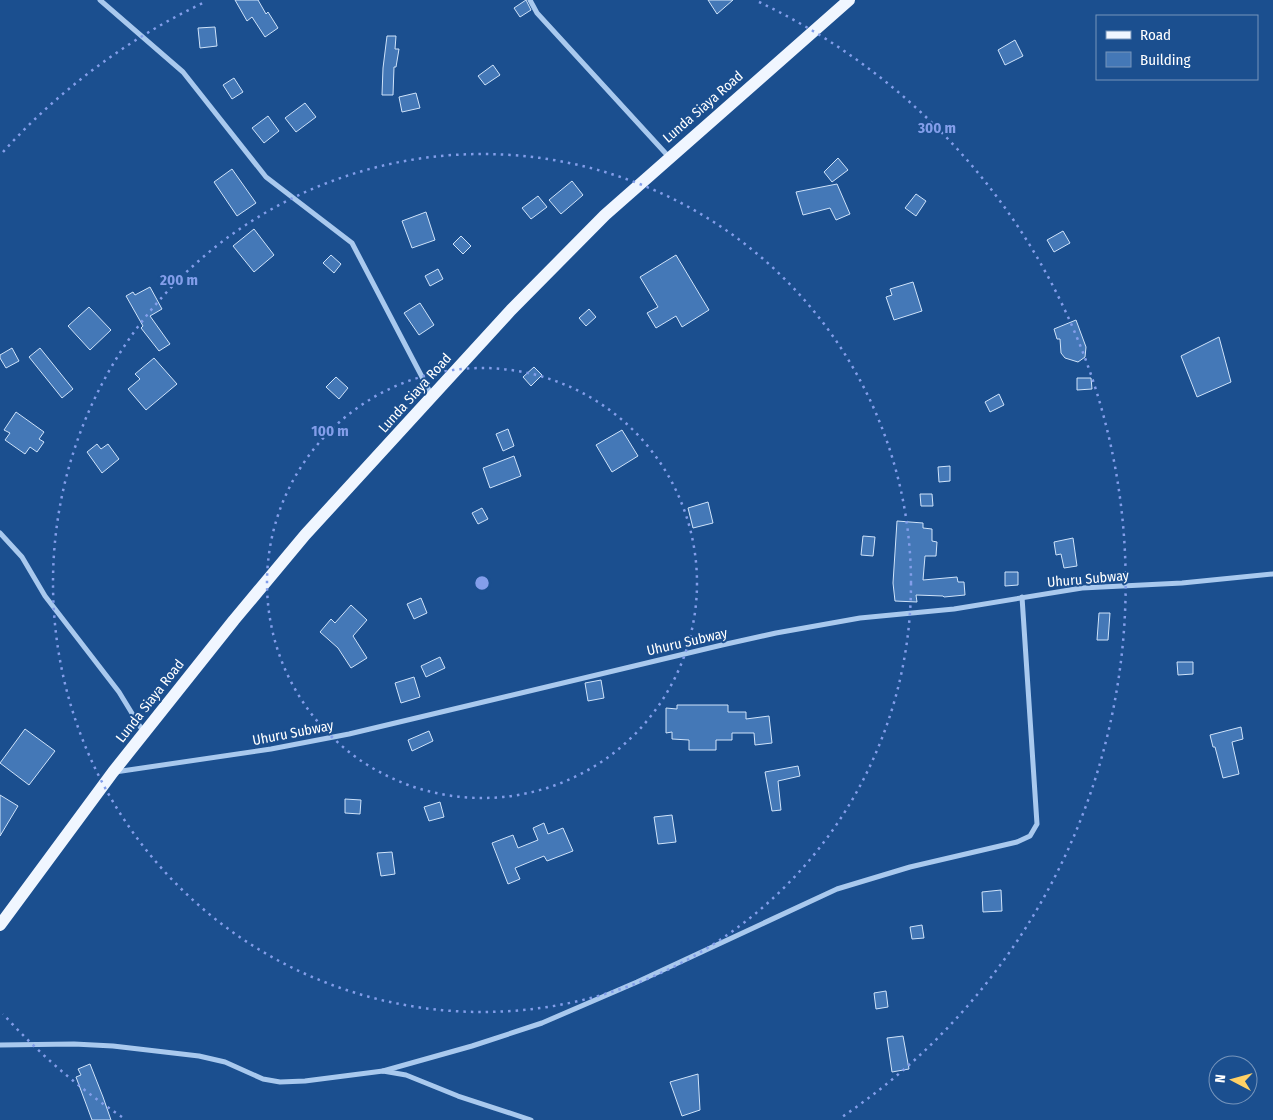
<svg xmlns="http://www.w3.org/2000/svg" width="1273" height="1120" font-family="'Fira Sans Condensed',sans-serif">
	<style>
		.building { fill: #4478b7; stroke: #cfe3fa }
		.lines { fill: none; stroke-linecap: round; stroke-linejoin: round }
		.minor { stroke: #a9c9ee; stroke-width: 5 }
		.primary { stroke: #f0f6ff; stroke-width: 12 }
		.ring { fill: none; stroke: #839eea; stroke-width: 2.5; stroke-dasharray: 2.5 5 }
		.labels { text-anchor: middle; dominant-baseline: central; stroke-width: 4; stroke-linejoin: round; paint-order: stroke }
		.street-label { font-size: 14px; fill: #fff; stroke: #1b4f8f }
		.centre { fill: #839eea; stroke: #1b4f8f; stroke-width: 2.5 }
		.ring-label { font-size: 15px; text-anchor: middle; font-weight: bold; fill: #839eea; stroke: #1b4f8f; stroke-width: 4; stroke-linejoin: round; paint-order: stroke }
	</style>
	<rect width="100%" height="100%" fill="#1b4f8f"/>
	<g class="building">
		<polygon points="235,0 258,0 266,14 268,12 278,28 265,37 252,17 247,21"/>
		<polygon points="526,0 531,10 520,17 514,8"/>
		<polygon points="708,0 733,0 717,14"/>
		<polygon points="215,27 217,46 200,48 198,28"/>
		<polygon points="387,36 396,36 395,49 399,49 396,67 394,67 393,95 382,95 383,68"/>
		<polygon points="1015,40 1023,56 1005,65 998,50"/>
		<polygon points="493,65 500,75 485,85 478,76"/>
		<polygon points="234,78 243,92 232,99 223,85"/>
		<polygon points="416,93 420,108 402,112 399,97"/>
		<polygon points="305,103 316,117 296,132 285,118"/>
		<polygon points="268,116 279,131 264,143 252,128"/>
		<polygon points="838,158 848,170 832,182 824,172"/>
		<polygon points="232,169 256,203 237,216 214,182"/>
		<polygon points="572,181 583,195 561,214 549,200"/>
		<polygon points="837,184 850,214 836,220 830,208 803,215 796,192"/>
		<polygon points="916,194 926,201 916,216 905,208"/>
		<polygon points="538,196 547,207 531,219 522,208"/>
		<polygon points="426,212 435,240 412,248 402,221"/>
		<polygon points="254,229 274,255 254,272 233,246"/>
		<polygon points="1063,231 1070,243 1054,252 1047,240"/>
		<polygon points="461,236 471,246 463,254 453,244"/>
		<polygon points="331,255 341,264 334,273 323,263"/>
		<polygon points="676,255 709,310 682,327 676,316 656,328 647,313 658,307 640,277"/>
		<polygon points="438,269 443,279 430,286 425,276"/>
		<polygon points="913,282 922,311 894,320 886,297 892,295 890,289"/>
		<polygon points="150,287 162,309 150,316 170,344 159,351 141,328 143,326 126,296 133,292 135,295"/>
		<polygon points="420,303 434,325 419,335 404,313"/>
		<polygon points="89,307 111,330 90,350 68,326"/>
		<polygon points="589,309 596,317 586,326 579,318"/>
		<polygon points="1076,320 1086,347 1085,357 1078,362 1065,358 1061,353 1060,339 1057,339 1054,329"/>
		<polygon points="1219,337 1231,382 1197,397 1181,356"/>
		<polygon points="12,348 19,361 6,368 0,358 0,355"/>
		<polygon points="40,348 73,389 62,398 29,357"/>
		<polygon points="154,358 177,384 146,410 128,389 140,379 135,374"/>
		<polygon points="534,367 542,375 531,386 523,377"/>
		<polygon points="336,377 348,388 339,399 326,387"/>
		<polygon points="1077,378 1091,378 1092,389 1077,390"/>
		<polygon points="999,394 1004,405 990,412 985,402"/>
		<polygon points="16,412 44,432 39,439 44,442 37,452 30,447 25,454 5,440 10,433 4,430"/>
		<polygon points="508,429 514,446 503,451 496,434"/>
		<polygon points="622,430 638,456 612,472 596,445"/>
		<polygon points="97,444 101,449 108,444 119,459 102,473 87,452"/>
		<polygon points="514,456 521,476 490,488 483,468"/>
		<polygon points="950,466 950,481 939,482 938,467"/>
		<polygon points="920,494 932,494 933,506 921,506"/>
		<polygon points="708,502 713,523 693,528 688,508"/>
		<polygon points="482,508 488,519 478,524 472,513"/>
		<polygon points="897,521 923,523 923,528 932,529 932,541 937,542 936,556 925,556 923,580 957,577 958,582 964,582 965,595 944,597 943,596 916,595 917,602 895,601 893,583"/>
		<polygon points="863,536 875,537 873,556 861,555"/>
		<polygon points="1073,538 1077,566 1064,568 1061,554 1056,555 1054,542"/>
		<polygon points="1005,572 1018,572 1018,585 1005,586"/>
		<polygon points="421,598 427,613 414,619 407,604"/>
		<polygon points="351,605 367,620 353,636 367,658 351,668 338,648 320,632 331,619 335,623"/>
		<polygon points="1099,613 1110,613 1108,640 1097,640"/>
		<polygon points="440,657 445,668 426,677 421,666"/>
		<polygon points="1177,662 1193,662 1193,674 1178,675"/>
		<polygon points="414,677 420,697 401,703 395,683"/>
		<polygon points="601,680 604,698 588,701 585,683"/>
		<polygon points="677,705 728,705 728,712 746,712 746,719 769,716 772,743 755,745 754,733 732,733 732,740 716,740 716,750 689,750 689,740 672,739 672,732 666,733 666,708 677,709"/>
		<polygon points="1241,727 1243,739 1232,742 1239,774 1223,778 1215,747 1213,747 1210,735"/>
		<polygon points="25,729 55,751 29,785 0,763"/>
		<polygon points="429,731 433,741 412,751 408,740"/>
		<polygon points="798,766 800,776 778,781 781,810 772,811 765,772"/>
		<polygon points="0,795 18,806 0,836"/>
		<polygon points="345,799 361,800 360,814 345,813"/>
		<polygon points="440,802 444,817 429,821 424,807"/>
		<polygon points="672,815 676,842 658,844 654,817"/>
		<polygon points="544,823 548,834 563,828 573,851 547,861 544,856 515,868 520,879 508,884 492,843 513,835 518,848 538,840 533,828"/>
		<polygon points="392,852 395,874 381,876 377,853"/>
		<polygon points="1001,890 1002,911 983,912 982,892"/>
		<polygon points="922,925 924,938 912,939 910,927"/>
		<polygon points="886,991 888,1007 876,1009 874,993"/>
		<polygon points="903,1036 909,1069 892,1072 887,1038"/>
		<polygon points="90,1064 103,1097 111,1120 92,1120 76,1077 81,1075 78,1069"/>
		<polygon points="698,1074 700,1110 682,1116 670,1082"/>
	</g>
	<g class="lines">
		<g class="minor">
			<polyline points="100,0 183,72 266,177 352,243 432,396"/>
			<polyline points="530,0 537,13 669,157"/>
			<polyline points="0,533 22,557 45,596 119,692 144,733"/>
			<polyline points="115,772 271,749 349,734 722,645 776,633 860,618 954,609 1082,588 1182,583 1273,574"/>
			<polyline points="0,1045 74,1044 113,1046 199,1056 225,1062 263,1079 280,1082 305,1081 383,1071 406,1075 458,1096 531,1120"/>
			<polyline points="383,1071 472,1046 542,1023 637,982 837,889 910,867 1017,842 1030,836 1037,824 1022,597"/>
		</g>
		<polyline class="primary" points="0,925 113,772 234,620 305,535 511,310 605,215 849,0"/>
	</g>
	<g class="ring">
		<circle cx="482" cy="583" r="215"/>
		<circle cx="482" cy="583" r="429"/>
		<path d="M122 1117A644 644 0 0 1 3 1014M3 152A644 644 0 0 1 205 2M759 2A644 644 0 0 1 842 1117"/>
	</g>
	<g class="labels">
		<g class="street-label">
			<text transform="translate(703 107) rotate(-41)">Lunda Siaya Road</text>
			<text transform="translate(415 393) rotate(-48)">Lunda Siaya Road</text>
			<text transform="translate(1088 579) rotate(-5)">Uhuru Subway</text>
			<text transform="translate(687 642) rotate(-13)">Uhuru Subway</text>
			<text transform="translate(150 701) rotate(-52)">Lunda Siaya Road</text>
			<text transform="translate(293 733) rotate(-11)">Uhuru Subway</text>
		</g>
	</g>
	<circle cx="482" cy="583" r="8" class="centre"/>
	<g class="ring-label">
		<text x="937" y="133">300 m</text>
		<text x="179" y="285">200 m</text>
		<text x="330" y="436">100 m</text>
	</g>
	<rect x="1096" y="15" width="162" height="65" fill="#1b4f8f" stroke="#7695bc"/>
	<rect x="1106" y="31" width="25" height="8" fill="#f0f6ff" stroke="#7695bc"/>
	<text x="1140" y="40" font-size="15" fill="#ffffff">Road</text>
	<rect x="1106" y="52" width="25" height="15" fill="#4478b7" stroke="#7695bc"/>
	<text x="1140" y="65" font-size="15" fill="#ffffff">Building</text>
	<g transform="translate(1233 1080) rotate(276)"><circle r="24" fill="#1b4f8f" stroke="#7695bc"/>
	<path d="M0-4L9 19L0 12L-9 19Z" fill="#ffd166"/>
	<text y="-8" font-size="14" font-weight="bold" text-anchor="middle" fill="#ffffff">N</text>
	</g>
</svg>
